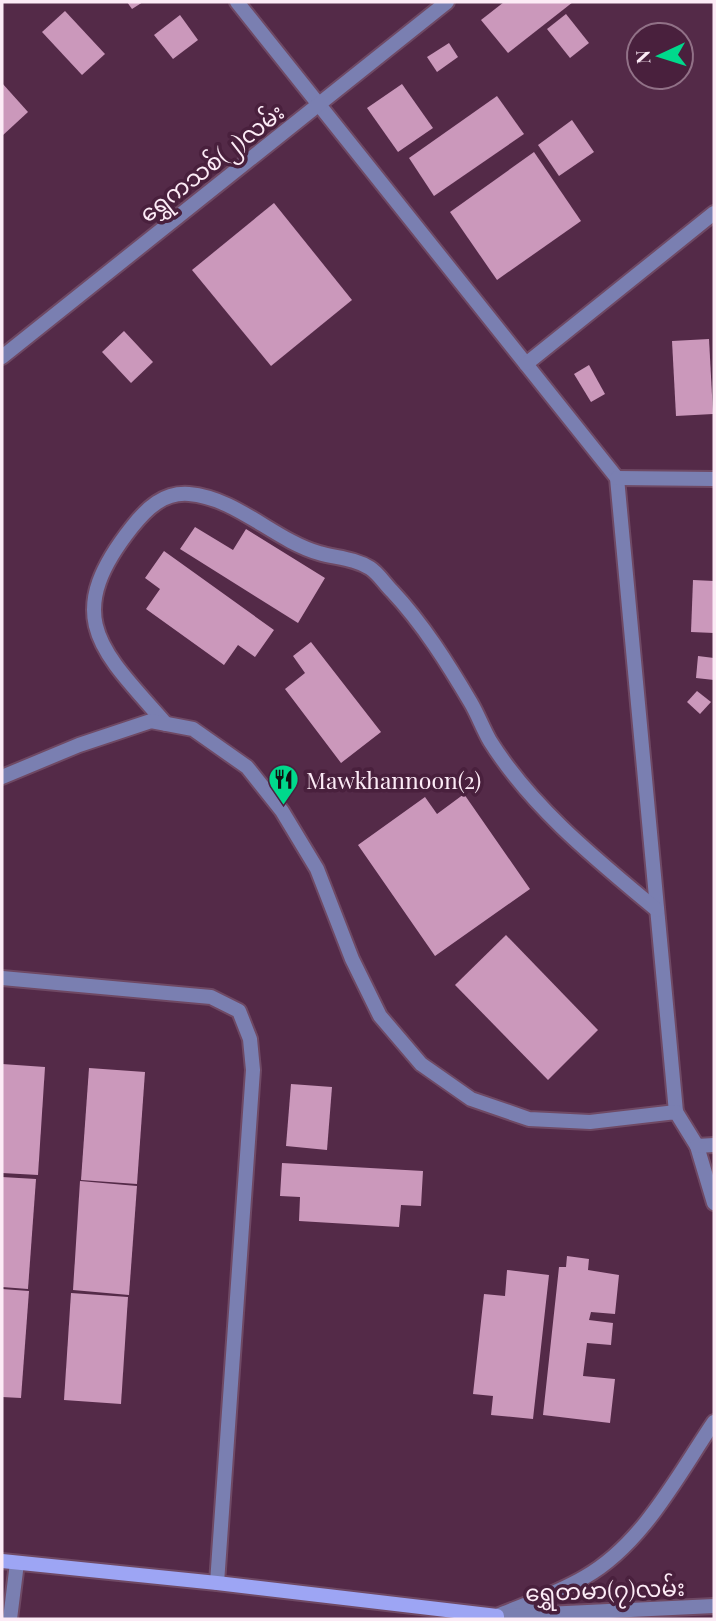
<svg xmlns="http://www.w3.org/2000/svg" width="716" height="1621" font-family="'Playfair Display','Noto Sans Myanmar',serif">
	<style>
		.building { fill: #cb98bb }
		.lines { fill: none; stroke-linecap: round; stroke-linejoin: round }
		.lane-casing { stroke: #6f4964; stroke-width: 18 }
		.street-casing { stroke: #6f4964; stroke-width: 18 }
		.secondary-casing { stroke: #6f4964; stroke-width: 18 }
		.lane { stroke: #7a7fb1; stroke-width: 14 }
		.street { stroke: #7a7fb1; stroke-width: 14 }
		.secondary { stroke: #9da5f4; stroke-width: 14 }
		.labels { text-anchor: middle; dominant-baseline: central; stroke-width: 7; stroke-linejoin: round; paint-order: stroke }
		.street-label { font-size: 23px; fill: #fcebf6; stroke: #49203d }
		.poi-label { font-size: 23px; fill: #fcebf6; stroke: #49203d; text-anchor: start }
	</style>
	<rect width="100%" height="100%" fill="#542a48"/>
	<g class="building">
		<polygon points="127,2 143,2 132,9"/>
		<polygon points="504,2 573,2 508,53 481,20"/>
		<polygon points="65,11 105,54 82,75 42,32"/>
		<polygon points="566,14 589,43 570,58 547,29"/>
		<polygon points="180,15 198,40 173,59 154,35"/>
		<polygon points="449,43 458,57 437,72 427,57"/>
		<polygon points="2,83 28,112 2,136"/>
		<polygon points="402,84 433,128 398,152 367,108"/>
		<polygon points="497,96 524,134 434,196 409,158"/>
		<polygon points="572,120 594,152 559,176 538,145"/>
		<polygon points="534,152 581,221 497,280 450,212"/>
		<polygon points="274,203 352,300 271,366 192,270"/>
		<polygon points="124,331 153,362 131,383 102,352"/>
		<polygon points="709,339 713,414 676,416 672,341"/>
		<polygon points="589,365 605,394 591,402 574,374"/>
		<polygon points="195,527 233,550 246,529 325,578 298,623 180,549"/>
		<polygon points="164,551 274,630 255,657 238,645 224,665 146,609 160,589 145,578"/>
		<polygon points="693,580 714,581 714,633 691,632"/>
		<polygon points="311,642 381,732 341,763 285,689 305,673 293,656"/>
		<polygon points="698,656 714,658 714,680 696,678"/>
		<polygon points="697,691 711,702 700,714 687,702"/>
		<polygon points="464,794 530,889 435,956 358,845 425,797 437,814"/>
		<polygon points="506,935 598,1030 548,1080 455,985"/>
		<polygon points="2,1064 45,1067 38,1175 2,1173"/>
		<polygon points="89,1068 145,1072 137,1184 81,1180"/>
		<polygon points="291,1084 332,1087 327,1150 286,1146"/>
		<polygon points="282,1163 423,1171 421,1206 401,1205 399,1227 299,1221 300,1197 280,1196"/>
		<polygon points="2,1177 36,1179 28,1289 2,1287"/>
		<polygon points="80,1181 137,1186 129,1295 73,1290"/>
		<polygon points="567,1256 589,1259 588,1270 619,1275 615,1314 591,1312 589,1320 613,1323 611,1345 587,1343 583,1376 615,1379 610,1423 543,1415 559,1267 566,1267"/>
		<polygon points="507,1270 549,1275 533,1419 491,1415 493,1396 473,1394 484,1294 505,1296"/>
		<polygon points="2,1289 29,1291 21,1398 2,1397"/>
		<polygon points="71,1293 128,1297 121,1404 64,1400"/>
	</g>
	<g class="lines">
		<defs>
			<polyline id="lane" points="10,1619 17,1563"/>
			<g id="street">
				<polyline points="237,2 617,478 676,1112"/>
				<polyline points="2,357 447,2"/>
				<polyline points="526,364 714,213"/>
				<polyline points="617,478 714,479"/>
				<path d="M166 724C101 650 60 618 132 527 147 508 164 492 189 494 237 498 274 540 319 553 336 558 354 558 370 568 378 573 385 584 392 591 423 624 448 664 471 703 478 715 483 729 490 741 532 808 597 860 657 910"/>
				<polyline points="2,777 79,745 151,721 193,729 247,767 282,811 317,869 352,959 380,1016 421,1064 471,1099 529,1119 590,1122 676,1112 697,1146 714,1203"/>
				<polyline points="2,978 211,997 239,1011 250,1039 253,1070 217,1583"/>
				<polyline points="697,1146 714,1145"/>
				<path d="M497 1616C526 1604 558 1593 585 1577 643 1544 678 1475 714 1422"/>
				<polyline points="505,1616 714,1606"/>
			</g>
			<polyline id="secondary" points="2,1561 217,1583 497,1616 497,1619"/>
		</defs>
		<use href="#lane" class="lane-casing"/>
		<use href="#street" class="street-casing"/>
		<use href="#secondary" class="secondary-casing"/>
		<use href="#lane" class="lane"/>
		<use href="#street" class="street"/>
		<use href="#secondary" class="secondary"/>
	</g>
	<defs>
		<symbol id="restaurant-pin" viewBox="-11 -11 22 30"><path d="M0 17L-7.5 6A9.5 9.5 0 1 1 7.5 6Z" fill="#00d98c" stroke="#49203d"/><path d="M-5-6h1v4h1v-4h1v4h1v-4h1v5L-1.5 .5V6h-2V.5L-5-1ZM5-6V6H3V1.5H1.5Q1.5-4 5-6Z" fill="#111"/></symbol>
	</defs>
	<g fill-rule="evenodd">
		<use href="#restaurant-pin" x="266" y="762" width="35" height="47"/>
	</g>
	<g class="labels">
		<g class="street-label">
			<text transform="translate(211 162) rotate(-38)">ရွှေကသစ်(၂)လမ်း</text>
			<text transform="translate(605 1589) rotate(-2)">ရွှေတမာ(၇)လမ်း</text>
		</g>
		<g class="poi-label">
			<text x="306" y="779">Mawkhannoon(2)</text>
		</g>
	</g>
	<rect width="716" height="1621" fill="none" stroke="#fcebf6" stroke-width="7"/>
	<g transform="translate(660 56) rotate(266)"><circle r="33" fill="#49203d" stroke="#917187" stroke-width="2"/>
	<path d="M0-5L12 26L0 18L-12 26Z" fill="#00d98c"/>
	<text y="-10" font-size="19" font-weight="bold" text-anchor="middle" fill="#fcebf6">N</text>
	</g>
</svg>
